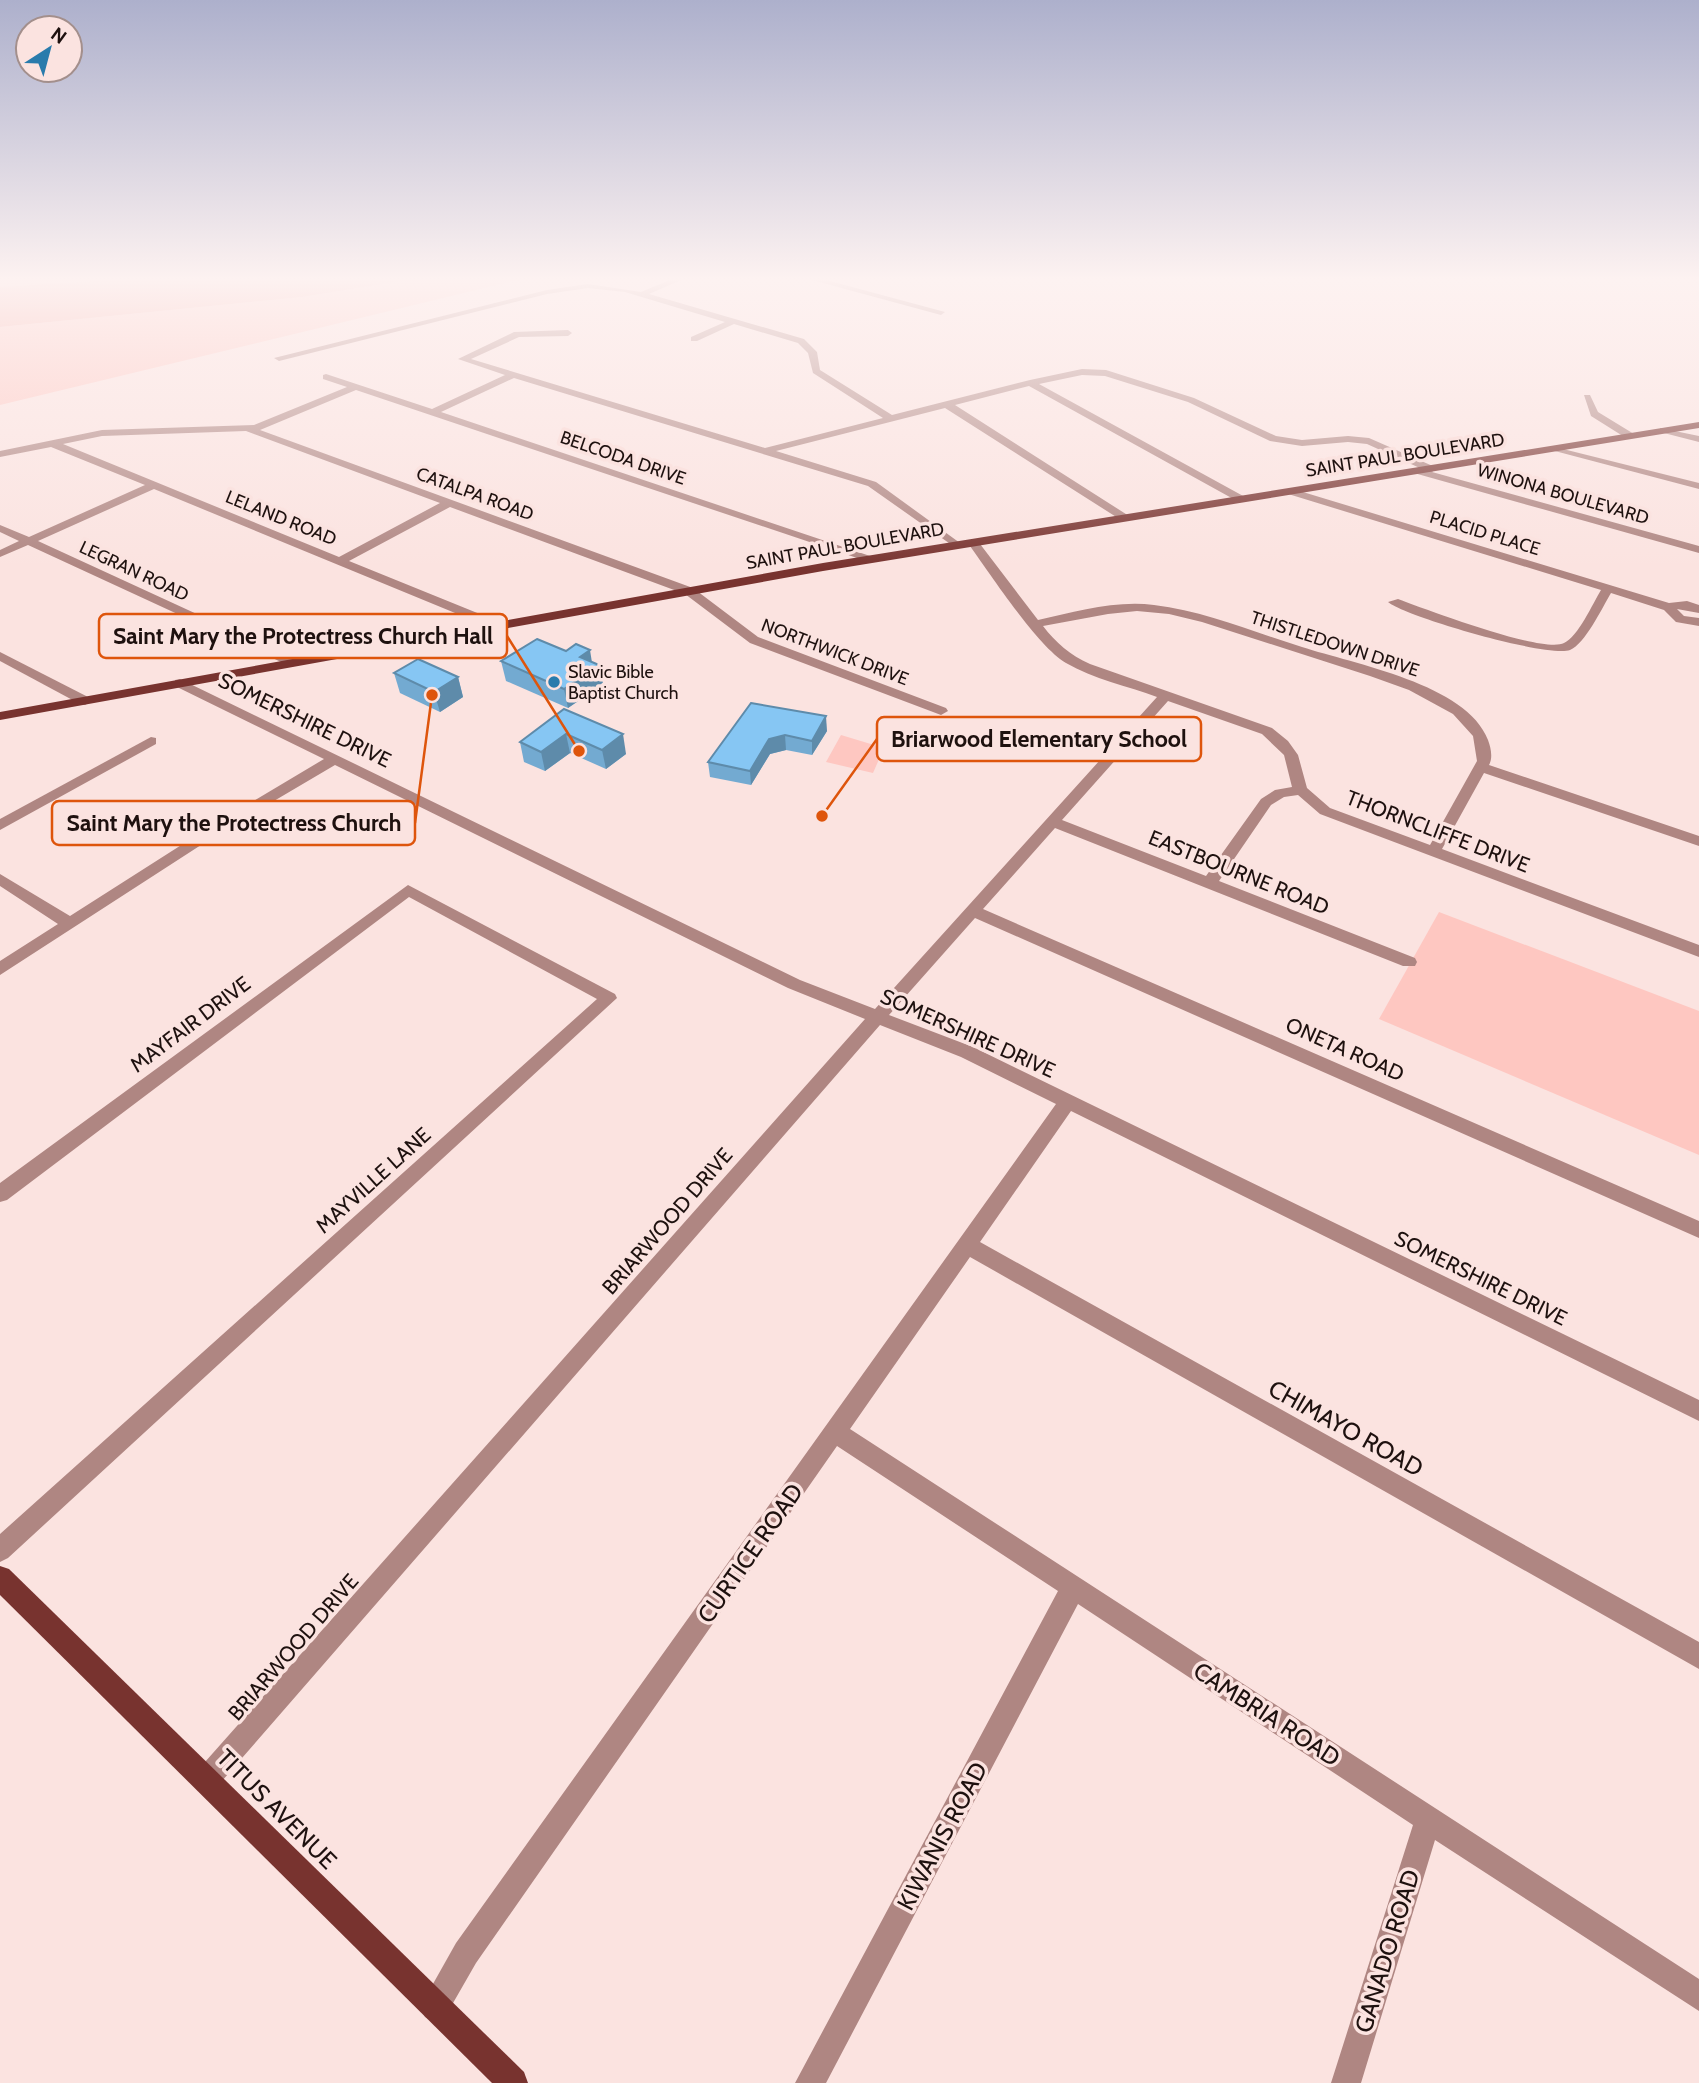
<svg xmlns="http://www.w3.org/2000/svg" width="1699" height="2083" font-family="Cabin,sans-serif">
	<style>
		.green { fill: #fec7c1 }
		.water { fill: #f5a9a1 }
		.lines { fill: none; stroke-linecap: round; stroke-linejoin: round }
		.minor { fill: #af8682; fill-rule: evenodd }
		.major { fill: #78332f; fill-rule: evenodd }
		.wall { fill: #73aad1 }
		.shaded-wall { fill: #5e8baa }
		.building { fill: #86c6f3; stroke: #5e8baa; stroke-width: 2 }
		.poi-dot { fill: #297bac; stroke: #fbe3e0; stroke-width: 2.5 }
		.labels { text-anchor: middle; dominant-baseline: central; stroke-width: 7; stroke-linejoin: round; paint-order: stroke }
		.far-street-label { font-size: 18px; fill: #1e110f; stroke: #fbe3e0 }
		.far-poi-label { font-size: 18px; fill: #1e110f; stroke: #fbe3e0; text-anchor: start }
		.street-label { font-size: 21px; fill: #1e110f; stroke: #fbe3e0 }
		.near-street-label { font-size: 24px; fill: #1e110f; stroke: #fbe3e0 }
		.leader { fill: none; stroke: #de550c; stroke-width: 2.5 }
		.callout-dot { fill: #de550c; stroke: #fbe3e0; stroke-width: 2.5 }
		.callout { fill: #fbe3e0; stroke: #de550c; stroke-width: 2.5 }
		.callout-label { font-size: 23px; text-anchor: middle; font-weight: bold; fill: #1e110f }
	</style>
	<rect width="100%" height="100%" fill="#fbe3e0"/>
	<g class="green">
		<polygon points="0,277 156,277 0,287"/>
		<polygon points="427,277 530,277 0,405 0,327 302,297"/>
		<polygon points="841,735 884,748 873,773 826,762"/>
		<polygon points="1439,912 1699,1011 1699,1155 1379,1019"/>
	</g>
	<polygon class="water" points="155,277 427,277 302,297 0,327 0,287"/>
	<g class="lines">
		<g class="minor">
			<path d="M677 277H688L649 294 804 339 817 352 820 370 892 415 1030 380 1082 369 1106 370 1194 398 1276 436 1302 440 1348 436 1369 438 1435 467 1436 469 1432 472 1699 546V553L1414 473V469H1422L1367 444 1348 442 1302 446 1270 441 1188 402 1105 376 1082 375 1039 384 1245 497V501H1237L1029 386 955 405 1129 516V520H1121L945 408 776 451 876 482 960 543V547L956 548 868 486 514 378 441 412 873 557V561L869 562 356 390 260 430 693 588 758 637 946 708 948 711 941 715 750 643 685 594 450 507 349 561 502 623V629H494L154 489 38 541 297 660 298 663 292 667 28 545 0 557V550L19 541 0 532V525L29 537 145 485 51 447 0 457V451L102 430 254 425 347 387 323 379V375L326 374 432 409 505 375 458 359 514 332 568 330 572 333 568 336 519 337 471 359 765 448 883 418 813 373 808 353 798 343 734 324 697 341H691V337L725 322 625 292 588 288 547 294 279 361 274 358 547 290 588 284 641 292ZM246 431 440 503 339 557 63 444 102 436Z"/>
			<polygon points="801,277 815,277 945,312 941,315"/>
			<polygon points="1584,395 1590,395 1598,412 1634,434 1634,438 1626,438 1591,416"/>
			<polygon points="1660,428 1699,436 1699,442 1660,432"/>
			<polygon points="1551,446 1699,483 1699,489 1551,450"/>
			<path d="M1285 489H1293L1669 603 1687 601 1699 605V613L1677 609 1684 616 1699 618V626L1676 622 1664 610 1611 593C1602 608 1585 644 1570 650 1548 658 1406 617 1388 602L1398 599C1425 609 1543 654 1564 643 1578 637 1593 603 1601 590L1285 493Z"/>
			<path d="M973 539 977 540 1038 620C1076 612 1115 600 1154 605 1205 611 1253 632 1302 647 1354 664 1467 684 1488 740 1491 748 1493 758 1489 765L1699 836V846L1484 773 1442 849 1699 945V957L1320 814 1298 795 1284 797 1271 805 1219 881 1415 958 1417 962 1415 966H1403L1055 828 983 909 1699 1221V1238L975 918 889 1015 973 1047 1699 1400V1421L1071 1111 980 1242 1699 1642V1669L970 1257 850 1429 1699 1979V2011L1435 1840 1361 2083H1331L1413 1825 1078 1604 826 2083H795L1058 1591 837 1446 476 1963 445 2017 435 2022 425 2017 420 2007 456 1943 1056 1104 961 1057 880 1025 215 1789 206 1793 197 1789 193 1780 197 1771 865 1019 788 988 335 765 218 834 0 975V961L58 924 0 886V874L70 916 208 828 324 759 175 686V680L180 679 800 980 875 1009 1157 697C1128 686 1093 679 1066 663 1036 645 990 573 967 542ZM1137 611 1169 614 1202 622 1370 676 1409 690 1453 714 1473 736 1477 761 1430 845 1330 808 1307 788 1298 755 1288 741 1272 728 1090 664C1070 655 1056 643 1043 626L1108 614ZM1168 701 1262 734 1284 755 1292 787 1275 790 1261 799 1206 876 1062 820Z"/>
			<polygon points="0,652 90,698 92,701 85,705 80,704 0,661"/>
			<polygon points="151,737 156,738 156,744 0,830 0,819"/>
			<polygon points="408,885 615,994 617,998 8,1558 0,1562 0,1534 597,999 409,897 7,1200 0,1202 0,1183"/>
		</g>
		<g class="major">
			<polygon points="1699,422 1699,428 823,571 0,720 0,712 823,563"/>
			<polygon points="0,1566 9,1569 524,2072 528,2083 492,2083 0,1595"/>
		</g>
	</g>
	<g class="wall">
		<polygon points="566,651 599,665 603,684 568,708 506,681 501,661"/>
		<polygon points="394,673 458,677 463,697 440,712 400,693"/>
		<polygon points="751,703 827,731 812,755 786,750 770,754 751,785 710,777 708,762"/>
		<polygon points="564,709 626,754 606,769 570,753 545,771 524,762 520,742"/>
	</g>
	<g class="shaded-wall">
		<polygon points="590,650 593,669 599,665 603,684 568,708 564,689 580,657"/>
		<polygon points="458,677 463,697 440,712 434,692"/>
		<polygon points="826,716 827,731 812,755 812,741"/>
		<polygon points="566,734 570,753 545,771 541,752"/>
		<polygon points="623,734 626,754 606,769 602,750"/>
		<polygon points="785,735 786,750 770,754 751,785 750,771 769,739"/>
	</g>
	<g class="building">
		<polygon points="537,639 566,651 576,644 590,650 580,657 599,665 564,689 501,661"/>
		<polygon points="418,659 458,677 434,692 394,673"/>
		<polygon points="751,703 826,716 812,741 785,735 769,739 750,771 708,762"/>
		<polygon points="564,709 623,734 602,750 566,734 541,752 520,742"/>
	</g>
	<linearGradient id="sky" x2="0" y2="1"><stop stop-color="#adb0cc"/><stop offset="0.49" stop-color="#fdf2f1"/><stop offset="1" stop-color="#fdf2f1" stop-opacity="0"/></linearGradient>
	<rect width="1699" height="569" fill="url(#sky)"/>
	<circle class="poi-dot" cx="554" cy="682" r="7"/>
	<g class="labels">
		<g class="far-street-label">
			<text transform="translate(1405 455) rotate(-9)">SAINT PAUL BOULEVARD</text>
			<text transform="translate(623 458) rotate(19)">BELCODA DRIVE</text>
			<text transform="translate(475 494) rotate(20)">CATALPA ROAD</text>
			<text transform="translate(1563 494) rotate(16)">WINONA BOULEVARD</text>
			<text transform="translate(281 518) rotate(22)">LELAND ROAD</text>
			<text transform="translate(1485 533) rotate(17)">PLACID PLACE</text>
			<text transform="translate(845 546) rotate(-10)">SAINT PAUL BOULEVARD</text>
			<text transform="translate(134 571) rotate(25)">LEGRAN ROAD</text>
			<text transform="translate(1335 644) rotate(18)">THISTLEDOWN DRIVE</text>
			<text transform="translate(835 652) rotate(21)">NORTHWICK DRIVE</text>
		</g>
		<g class="far-poi-label">
			<text x="568" y="672">Slavic Bible<tspan x="568" dy="21">Baptist Church</tspan></text>
		</g>
		<g class="street-label">
			<text transform="translate(305 720) rotate(26)">SOMERSHIRE DRIVE</text>
			<text transform="translate(1438 831) rotate(21)">THORNCLIFFE DRIVE</text>
			<text transform="translate(1239 872) rotate(22)">EASTBOURNE ROAD</text>
			<text transform="translate(190 1024) rotate(-37)">MAYFAIR DRIVE</text>
			<text transform="translate(968 1033) rotate(24)">SOMERSHIRE DRIVE</text>
			<text transform="translate(1345 1049) rotate(24)">ONETA ROAD</text>
			<text transform="translate(373 1180) rotate(-42)">MAYVILLE LANE</text>
			<text transform="translate(667 1221) rotate(-49)">BRIARWOOD DRIVE</text>
			<text transform="translate(1481 1278) rotate(26)">SOMERSHIRE DRIVE</text>
			<text transform="translate(293 1647) rotate(-49)">BRIARWOOD DRIVE</text>
		</g>
		<g class="near-street-label">
			<text transform="translate(1346 1428) rotate(29)">CHIMAYO ROAD</text>
			<text transform="translate(750 1553) rotate(-55)">CURTICE ROAD</text>
			<text transform="translate(1267 1714) rotate(33)">CAMBRIA ROAD</text>
			<text transform="translate(277 1809) rotate(45)">TITUS AVENUE</text>
			<text transform="translate(942 1836) rotate(-62)">KIWANIS ROAD</text>
			<text transform="translate(1387 1951) rotate(-73)">GANADO ROAD</text>
		</g>
	</g>
	<path class="leader" d="M579 751L507 636M822 816L877 739M432 695L415 823"/>
	<g class="callout-dot">
		<circle cx="579" cy="751" r="7"/>
		<circle cx="822" cy="816" r="7"/>
		<circle cx="432" cy="695" r="7"/>
	</g>
	<g class="callout">
		<rect x="99" y="614" width="408" height="44" rx="7"/>
		<rect x="877" y="717" width="324" height="44" rx="7"/>
		<rect x="52" y="801" width="363" height="44" rx="7"/>
	</g>
	<g class="callout-label">
		<text x="303" y="644">Saint Mary the Protectress Church Hall</text>
		<text x="1039" y="747">Briarwood Elementary School</text>
		<text x="234" y="831">Saint Mary the Protectress Church</text>
	</g>
	<g transform="translate(49 49) rotate(36)"><circle r="33" fill="#fbe3e0" stroke="#a38f8c" stroke-width="2"/>
	<path d="M0-5L12 26L0 18L-12 26Z" fill="#297bac"/>
	<text y="-10" font-size="19" font-weight="bold" text-anchor="middle" fill="#1e110f">N</text>
	</g>
</svg>
